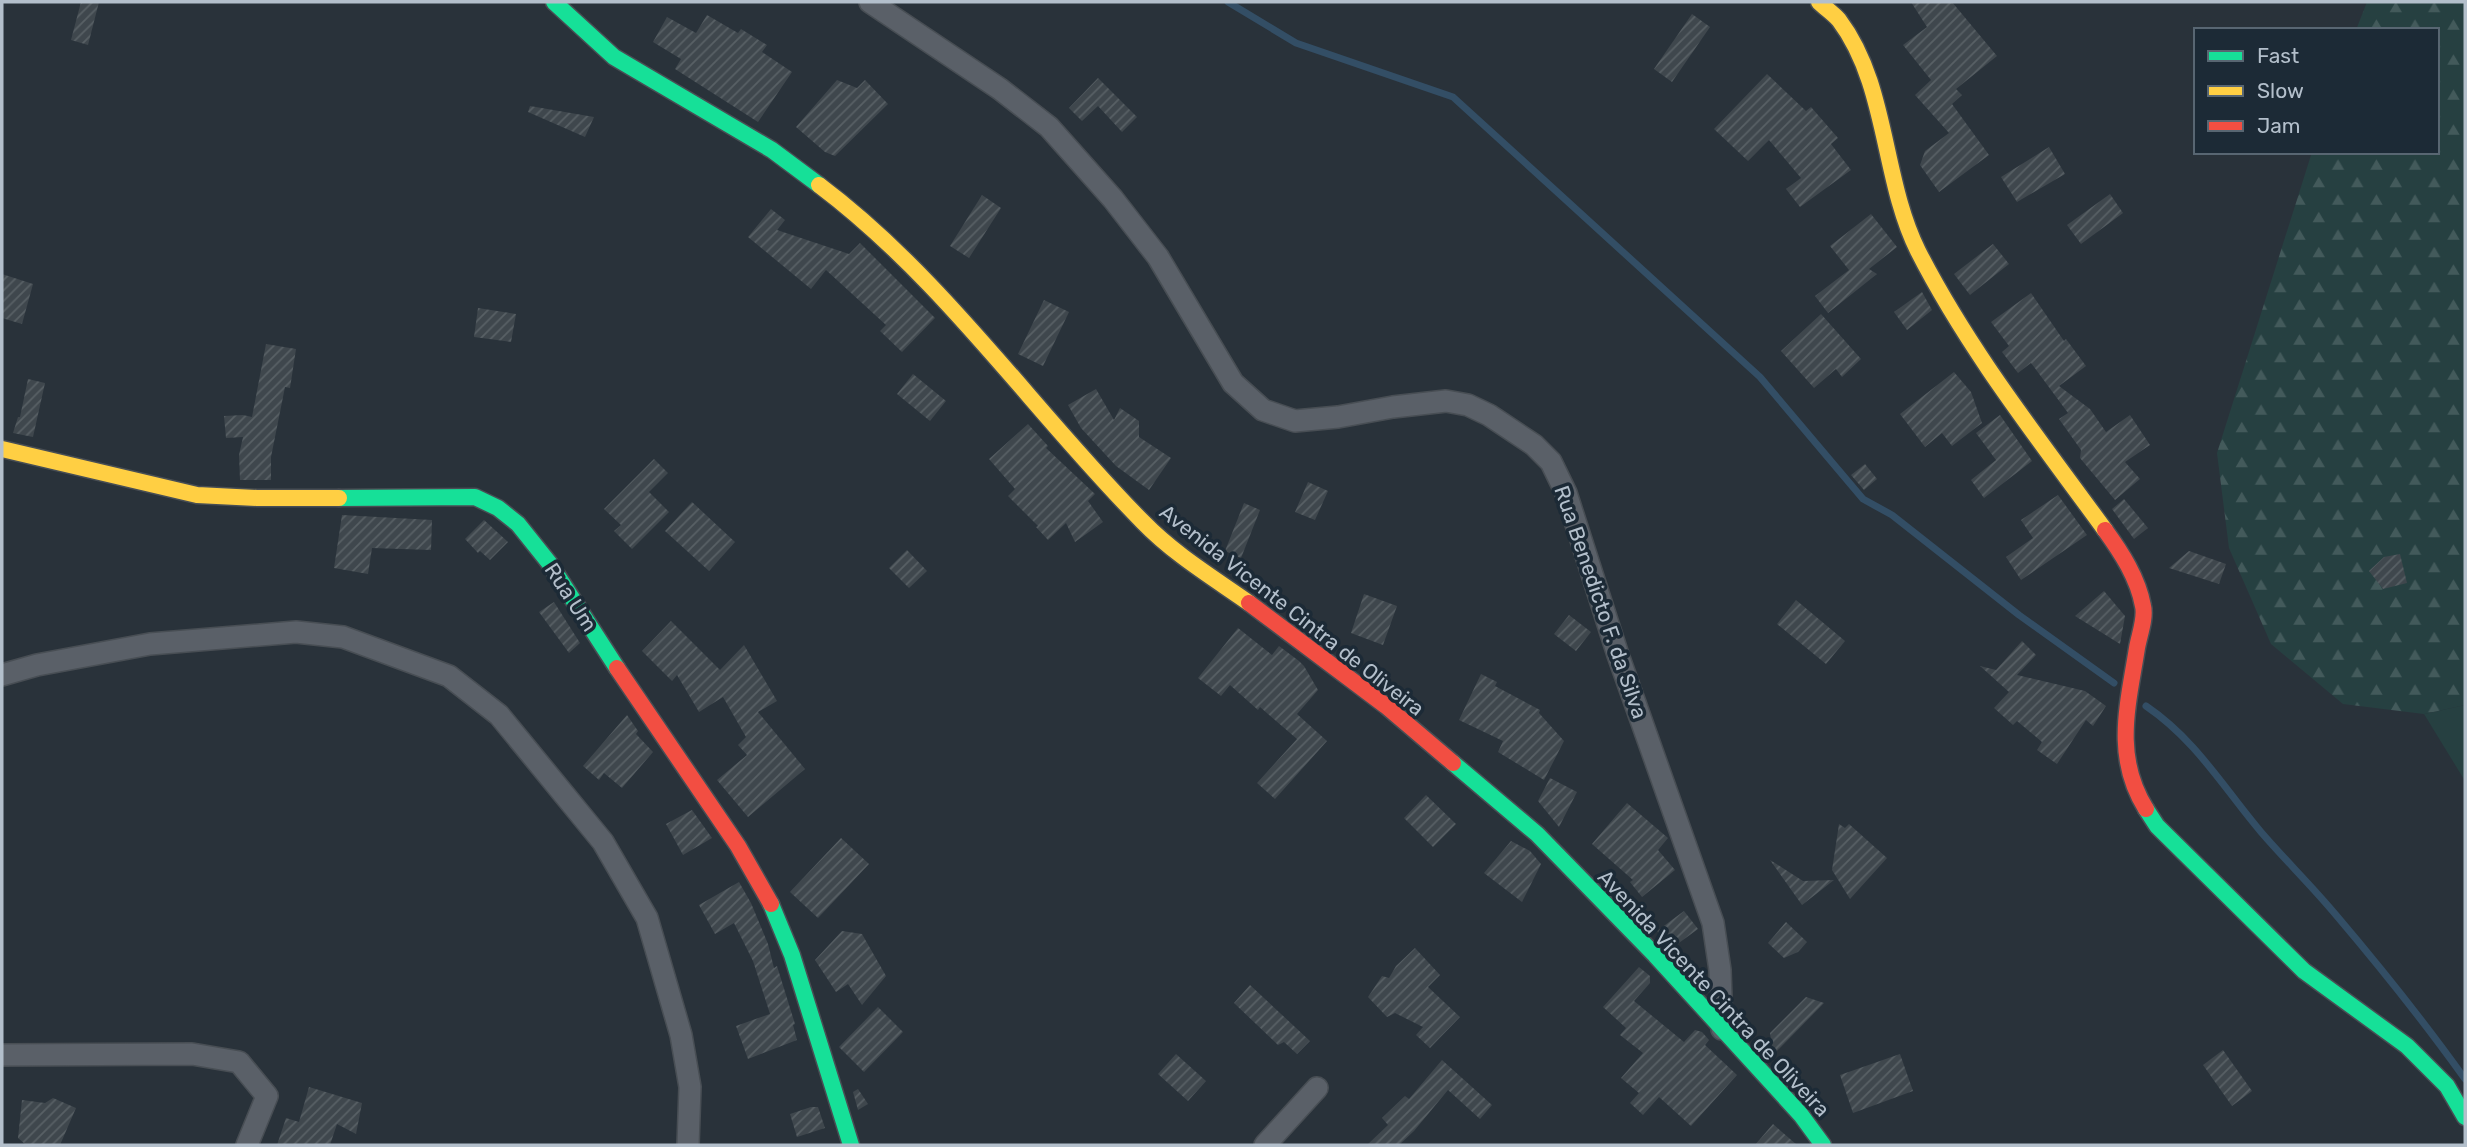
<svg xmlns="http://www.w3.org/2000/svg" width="2467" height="1147" font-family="Rubik,sans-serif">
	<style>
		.grass { fill: #264041 }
		.forest { fill: url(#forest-firs) }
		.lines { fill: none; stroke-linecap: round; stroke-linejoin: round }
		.stream { stroke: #334e65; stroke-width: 7 }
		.building { fill: url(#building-hatch) }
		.street-casing { stroke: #484e54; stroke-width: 24 }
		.fast-casing { stroke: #484e54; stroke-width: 19 }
		.slow-casing { stroke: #484e54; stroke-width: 19 }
		.jam-casing { stroke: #484e54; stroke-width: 19 }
		.street { stroke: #5a6068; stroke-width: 21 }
		.fast { stroke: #16e098; stroke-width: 16 }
		.slow { stroke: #ffcf43; stroke-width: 16 }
		.jam { stroke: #f24e42; stroke-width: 16 }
		.labels { text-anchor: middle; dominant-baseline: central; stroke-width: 7; stroke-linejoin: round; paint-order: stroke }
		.street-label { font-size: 21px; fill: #b3bfcb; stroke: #1c2a36 }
	</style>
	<defs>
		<pattern id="forest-firs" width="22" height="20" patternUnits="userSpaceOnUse" patternTransform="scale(1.75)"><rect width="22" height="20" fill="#264041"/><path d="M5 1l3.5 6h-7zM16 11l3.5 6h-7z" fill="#435a5b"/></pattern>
		<pattern id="building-hatch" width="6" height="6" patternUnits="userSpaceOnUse" patternTransform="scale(1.75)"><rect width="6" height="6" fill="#3f474d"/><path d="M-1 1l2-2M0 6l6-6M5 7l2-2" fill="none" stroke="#586065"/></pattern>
	</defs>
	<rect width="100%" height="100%" fill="#29323a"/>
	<polygon class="grass" points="2465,705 2465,781 2424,714"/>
	<polygon class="forest" points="2367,2 2465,2 2465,705 2424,714 2343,704 2271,644 2229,548 2217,453 2312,152 2437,152 2437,30 2356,30"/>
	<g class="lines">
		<g class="stream">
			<polyline points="1228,2 1296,43 1453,97 1760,377 1863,499 1892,515 2019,615 2114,683"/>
			<path d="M2146 706C2196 740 2223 787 2261 832 2285 860 2312 886 2336 915 2381 968 2425 1023 2465 1079"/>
		</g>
	</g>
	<g class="building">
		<polygon points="81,2 99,2 88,45 71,40"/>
		<polygon points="1911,2 1952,2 1997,56 1956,89 1962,95 1952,104 1989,155 1939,192 1920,165 1925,151 1949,133 1915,95 1931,80 1903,45 1927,27"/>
		<polygon points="1692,14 1710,27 1672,82 1654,69"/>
		<polygon points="707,15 738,33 741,29 767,45 762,52 792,72 758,122 675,69 681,59 653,42 667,17 696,33"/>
		<polygon points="1767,74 1806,111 1811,107 1838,138 1831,144 1851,170 1800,207 1786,189 1801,178 1769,140 1748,161 1714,129"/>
		<polygon points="1098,78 1137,117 1122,132 1098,106 1082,121 1069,108"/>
		<polygon points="837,80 857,88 865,80 888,104 835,156 825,152 796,127"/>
		<polygon points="530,106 594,117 585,137 528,112"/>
		<polygon points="2049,147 2065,174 2017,202 2001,177"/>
		<polygon points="2110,194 2123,213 2081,244 2067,225"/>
		<polygon points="982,195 1001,208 969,258 950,246"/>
		<polygon points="771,209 785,220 777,230 849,254 860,243 935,318 902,352 880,331 886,325 826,270 811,289 748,237"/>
		<polygon points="1871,214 1897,247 1869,269 1877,274 1828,313 1815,296 1849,270 1830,246"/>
		<polygon points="1993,244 2009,264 1970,295 1954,274"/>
		<polygon points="2,274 33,284 22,324 2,318"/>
		<polygon points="1922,292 1932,310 1907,330 1894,312"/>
		<polygon points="2031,293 2064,341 2066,339 2086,366 2059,386 2090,409 2106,432 2130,415 2150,445 2125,462 2140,479 2115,500 2080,458 2081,450 2059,419 2068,413 2031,363 2018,373 2002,352 2009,346 1991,322"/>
		<polygon points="1044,300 1069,312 1043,366 1018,354"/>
		<polygon points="478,308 516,314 511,342 474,337"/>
		<polygon points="1821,314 1861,359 1842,377 1836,369 1814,388 1781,351"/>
		<polygon points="266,344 296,349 290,388 285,387 271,457 271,480 240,480 239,455 243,437 226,438 224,416 243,415 252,417"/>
		<polygon points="1954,372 1971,392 1982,423 1952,446 1942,433 1925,447 1900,414"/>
		<polygon points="913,374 946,401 930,421 897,394"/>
		<polygon points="28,379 45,383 33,437 13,433 18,417 20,417"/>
		<polygon points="1096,389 1114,420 1120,408 1139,421 1139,437 1171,458 1149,490 1116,466 1081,428 1068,405"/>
		<polygon points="2000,415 2032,461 1984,498 1971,480 1996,460 1976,433"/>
		<polygon points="1028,424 1048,446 1046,448 1095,494 1088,501 1103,522 1075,542 1066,523 1048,540 1036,527 1038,526 1008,496 1015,489 989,459"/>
		<polygon points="654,459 668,473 649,492 669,512 632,549 614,531 621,525 604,509"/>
		<polygon points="1865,464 1877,479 1864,490 1851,475"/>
		<polygon points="1308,482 1328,491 1315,520 1295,512"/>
		<polygon points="2058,495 2087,535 2021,580 2006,557 2033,538 2021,520"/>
		<polygon points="2124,499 2148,528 2134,539 2112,509"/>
		<polygon points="692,502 735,542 709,571 665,531"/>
		<polygon points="1244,503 1260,510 1241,558 1225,551"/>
		<polygon points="342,515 432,520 431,550 372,548 368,574 334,568"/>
		<polygon points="484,520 508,542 490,560 480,551 478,553 465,539"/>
		<polygon points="907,550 927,571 909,588 889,568"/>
		<polygon points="2189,551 2226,564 2219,584 2169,568"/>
		<polygon points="2400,554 2407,583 2383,589 2369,571 2384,557"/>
		<polygon points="2104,591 2125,616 2120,644 2075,616"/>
		<polygon points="1364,594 1397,606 1383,645 1351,633"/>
		<polygon points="1796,600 1845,641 1826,664 1777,624"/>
		<polygon points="554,602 580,643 569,653 539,612"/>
		<polygon points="1569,615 1591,632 1576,651 1554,634"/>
		<polygon points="671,621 720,670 744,645 777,701 758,712 805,769 748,817 717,780 747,755 738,745 746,737 723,697 699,712 677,675 672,681 642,651"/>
		<polygon points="1238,628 1272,655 1279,646 1299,661 1304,666 1318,690 1297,714 1327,741 1275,799 1257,783 1297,739 1260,707 1258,710 1230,685 1221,696 1198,678"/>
		<polygon points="2022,641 2036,655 2017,675 2085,691 2106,706 2093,726 2086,720 2057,764 2037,750 2042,742 2017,721 2013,725 1994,708 2009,692 1980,666 1996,670"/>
		<polygon points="1481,674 1497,682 1495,686 1540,710 1539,713 1564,741 1544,780 1498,752 1503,741 1459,720"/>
		<polygon points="627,715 638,731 636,734 653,752 622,788 604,773 599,780 583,766"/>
		<polygon points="1550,778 1577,792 1559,827 1538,801"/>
		<polygon points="1426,795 1456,824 1433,847 1404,818"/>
		<polygon points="1627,803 1668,838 1658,850 1675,870 1642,897 1630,882 1633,880 1592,844"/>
		<polygon points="692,810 712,838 683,855 666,824"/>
		<polygon points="1839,824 1845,828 1849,824 1887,858 1850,899 1832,870"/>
		<polygon points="841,838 869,864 818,918 790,892"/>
		<polygon points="1511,841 1530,851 1541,864 1522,902 1484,873"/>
		<polygon points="1770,860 1803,881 1834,880 1802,905"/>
		<polygon points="739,882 751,903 768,944 774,968 777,966 795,1024 793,1025 797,1040 748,1059 736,1026 770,1014 753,961 734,923 715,934 699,905"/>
		<polygon points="1684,911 1698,929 1672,948 1657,931"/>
		<polygon points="1786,922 1807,942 1798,952 1784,958 1768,943"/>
		<polygon points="842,931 862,934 886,976 862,1005 848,984 836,992 815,960"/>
		<polygon points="1415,948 1440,975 1428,987 1460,1017 1430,1048 1416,1035 1423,1027 1395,1013 1387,1017 1368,997 1382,976 1389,978 1396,966"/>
		<polygon points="1639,967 1650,976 1650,983 1634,1001 1684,1042 1695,1030 1702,1032 1709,1040 1705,1045 1737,1075 1691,1126 1659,1097 1643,1115 1630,1103 1639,1093 1621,1078 1643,1053 1620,1035 1626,1028 1603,1007"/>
		<polygon points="1250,985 1310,1041 1297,1054 1284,1042 1278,1045 1234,1003"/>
		<polygon points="1806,997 1824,1003 1773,1055 1770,1033"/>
		<polygon points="878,1007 903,1032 864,1072 839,1047"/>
		<polygon points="2223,1050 2252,1091 2232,1106 2203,1065"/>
		<polygon points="1176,1054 1206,1081 1188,1101 1158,1074"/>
		<polygon points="1900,1054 1913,1091 1853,1113 1840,1075"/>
		<polygon points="1442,1060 1492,1105 1480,1119 1448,1090 1414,1131 1399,1145 1367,1145 1388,1125 1382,1118 1405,1096 1409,1099"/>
		<polygon points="309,1087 362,1103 356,1134 337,1124 330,1145 277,1145 286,1118 299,1122"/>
		<polygon points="858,1089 868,1104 858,1110 853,1092"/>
		<polygon points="53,1098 76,1108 60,1145 26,1145 18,1138 22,1100 45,1103"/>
		<polygon points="811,1107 818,1107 825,1128 797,1137 790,1114"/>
		<polygon points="1773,1124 1797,1145 1755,1145"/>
	</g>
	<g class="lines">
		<defs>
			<g id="street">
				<polyline points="870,2 1000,89 1049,127 1113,199 1158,257 1233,383 1263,410 1295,421 1338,417 1393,407 1446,401 1468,405 1489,415 1534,445 1551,462 1566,493 1618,655 1713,923 1720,970 1722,1029"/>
				<polyline points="2,675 37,665 150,644 296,632 343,637 449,676 499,715 603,842 647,918 681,1035 690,1087 688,1145"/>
				<polyline points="2,1055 192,1054 239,1062 267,1096 247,1145"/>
				<polyline points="1265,1145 1317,1088"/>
			</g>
			<g id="fast">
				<polyline points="554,2 614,57 772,150 819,185"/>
				<polyline points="339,498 475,497 498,508 518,524 550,564 617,668"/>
				<polyline points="1453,763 1537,834 1655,955 1801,1115 1823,1145"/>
				<polyline points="2146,809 2157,826 2304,971 2407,1046 2447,1086 2465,1117"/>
				<polyline points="771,904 792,955 851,1145"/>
			</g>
			<g id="slow">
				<path d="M1819 2C1825 8 1833 13 1839 20 1888 85 1882 179 1918 251 1969 351 2039 439 2105 530"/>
				<path d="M819 185C944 279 1034 412 1143 522 1174 554 1212 577 1249 603"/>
				<polyline points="2,449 197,495 257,498 339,498"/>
			</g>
			<g id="jam">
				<path d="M2105 530C2121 552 2138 578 2143 606 2146 618 2139 636 2137 648 2128 705 2113 756 2146 809"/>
				<polyline points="1249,603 1386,706 1453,763"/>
				<polyline points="617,668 738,846 771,904"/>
			</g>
		</defs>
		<use href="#street" class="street-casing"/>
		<use href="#fast" class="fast-casing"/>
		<use href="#slow" class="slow-casing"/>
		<use href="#jam" class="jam-casing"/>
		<use href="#street" class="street"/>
		<use href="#fast" class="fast"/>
		<use href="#slow" class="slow"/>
		<use href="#jam" class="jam"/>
	</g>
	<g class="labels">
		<g class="street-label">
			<text transform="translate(571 597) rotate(57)">Rua Um</text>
			<text transform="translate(1601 602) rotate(71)">Rua Benedicto F. da Silva</text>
			<text transform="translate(1292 610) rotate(38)">Avenida Vicente Cintra de Oliveira</text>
			<text transform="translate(1714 993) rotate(47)">Avenida Vicente Cintra de Oliveira</text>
		</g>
	</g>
	<rect width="2467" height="1147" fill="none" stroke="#b3bfcb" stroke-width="7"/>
	<rect x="2194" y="28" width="245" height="126" fill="#1c2a36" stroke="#586672" stroke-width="2"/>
	<rect x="2208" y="51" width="35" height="10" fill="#16e098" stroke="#586672" stroke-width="2"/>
	<text x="2257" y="63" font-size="21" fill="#b3bfcb">Fast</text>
	<rect x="2208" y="86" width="35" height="10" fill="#ffcf43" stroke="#586672" stroke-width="2"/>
	<text x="2257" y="98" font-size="21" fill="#b3bfcb">Slow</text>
	<rect x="2208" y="121" width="35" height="10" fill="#f24e42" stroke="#586672" stroke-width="2"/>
	<text x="2257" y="133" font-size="21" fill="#b3bfcb">Jam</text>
</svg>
